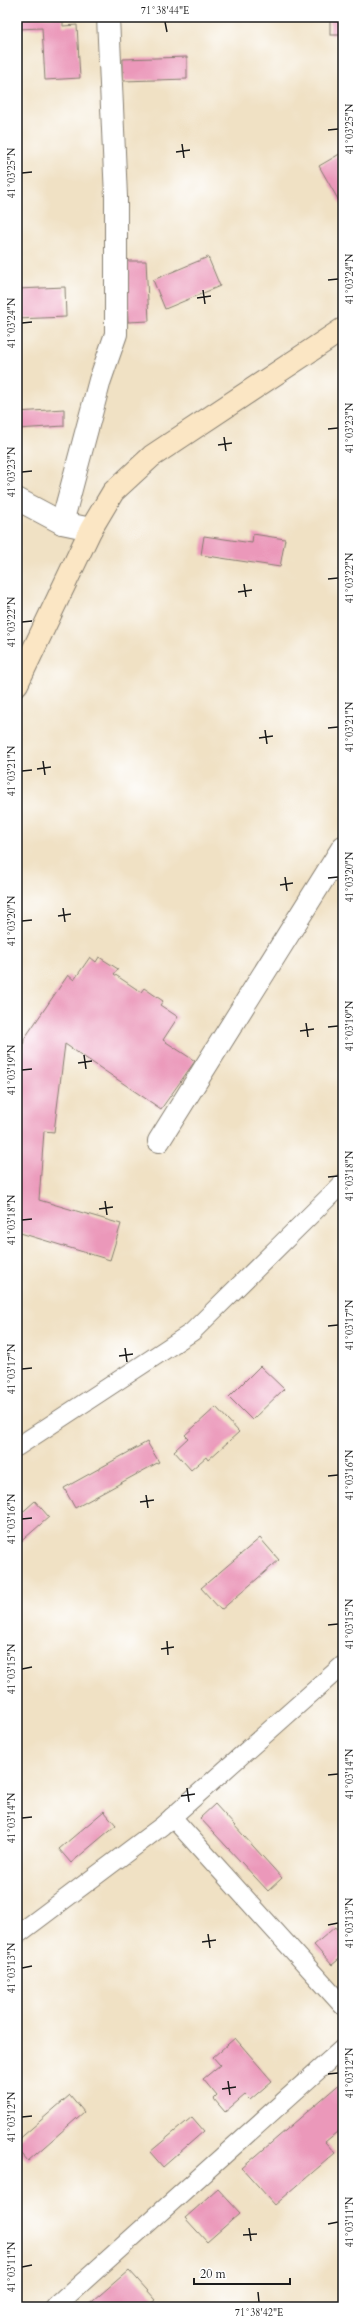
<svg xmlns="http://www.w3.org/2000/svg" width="360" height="2324" font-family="Cardo,serif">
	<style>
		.building { fill: #eb98ba }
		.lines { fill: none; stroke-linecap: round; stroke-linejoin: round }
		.lane-casing { stroke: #867e70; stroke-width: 20 }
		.street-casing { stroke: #867e70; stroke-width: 24 }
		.secondary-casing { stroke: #867e70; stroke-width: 24 }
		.lane { stroke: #fff; stroke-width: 18 }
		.street { stroke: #fff; stroke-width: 22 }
		.secondary { stroke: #fbe6c4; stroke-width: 22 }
		.ticks { fill: none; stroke: #1c1c1c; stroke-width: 1.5 }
		.neatline { fill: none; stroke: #1c1c1c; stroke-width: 1.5 }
		.ticks-label { font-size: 10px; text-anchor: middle; fill: #1c1c1c }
	</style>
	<rect width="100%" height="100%" fill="#fff"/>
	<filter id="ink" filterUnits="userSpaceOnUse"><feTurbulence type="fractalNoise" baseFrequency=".025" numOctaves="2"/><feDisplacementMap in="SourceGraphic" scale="8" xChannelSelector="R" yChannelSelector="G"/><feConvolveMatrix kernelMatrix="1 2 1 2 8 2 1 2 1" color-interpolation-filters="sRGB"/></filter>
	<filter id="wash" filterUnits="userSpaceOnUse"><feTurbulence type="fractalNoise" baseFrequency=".012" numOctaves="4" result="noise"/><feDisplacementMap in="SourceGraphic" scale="16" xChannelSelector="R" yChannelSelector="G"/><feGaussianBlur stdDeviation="0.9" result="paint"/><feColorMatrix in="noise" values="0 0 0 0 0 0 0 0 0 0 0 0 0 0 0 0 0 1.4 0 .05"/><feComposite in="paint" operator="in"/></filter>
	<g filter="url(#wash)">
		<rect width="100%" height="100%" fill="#f0e1c4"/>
		<g id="blocks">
			<g class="building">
				<polygon points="17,17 63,17 63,26 77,25 80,78 45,80 42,28 17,29"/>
				<rect x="330" y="17" width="13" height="18"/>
				<polygon points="187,57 187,79 123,81 123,59"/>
				<polygon points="343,152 343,208 319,166"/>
				<polygon points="208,257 220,286 165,309 153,280"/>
				<polygon points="125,261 146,261 149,321 128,322"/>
				<polygon points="65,287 66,317 17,319 17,289"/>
				<polygon points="64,409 64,426 17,429 17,412"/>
				<polygon points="253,534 285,539 280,567 201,555 204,536 252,543"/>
				<polygon points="90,957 96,962 99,957 118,969 114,974 141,992 144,988 163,1001 160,1005 178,1017 163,1040 195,1061 161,1109 65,1044 54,1132 44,1131 39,1200 121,1224 110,1260 17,1232 17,1102 24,1039 68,975 74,980"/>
				<polygon points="260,1366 284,1389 252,1420 229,1397"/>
				<polygon points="216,1407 239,1432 208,1460 206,1457 191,1470 174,1451 188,1438 185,1435"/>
				<polygon points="147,1442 159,1462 75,1508 64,1488"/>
				<polygon points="35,1501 49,1517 17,1545 17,1517"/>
				<polygon points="260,1538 279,1560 221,1610 201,1588"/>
				<polygon points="215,1804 282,1878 268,1891 200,1818"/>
				<polygon points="104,1811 116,1825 71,1863 59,1849"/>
				<polygon points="335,1927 343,1937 343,1956 332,1965 314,1945"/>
				<polygon points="235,2038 272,2081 250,2100 245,2095 225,2112 214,2099 217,2096 203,2079 220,2065 213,2057"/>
				<polygon points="343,2081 343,2127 325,2142 335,2153 275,2205 242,2168"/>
				<polygon points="70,2095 84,2112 28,2161 17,2148 17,2141"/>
				<polygon points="192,2117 204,2131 163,2167 150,2152"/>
				<polygon points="218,2189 240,2213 207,2242 185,2218"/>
				<polygon points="129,2270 156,2300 148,2307 86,2307"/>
			</g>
		</g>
	</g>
	<g filter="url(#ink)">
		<use href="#blocks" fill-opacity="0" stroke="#867e70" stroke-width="1"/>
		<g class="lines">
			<defs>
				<g id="lane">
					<polyline points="17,1447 192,1332 343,1183"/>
					<polyline points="172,1817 343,2006"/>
					<polyline points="17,1935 162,1826 343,1665"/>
					<polyline points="55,2307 343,2048"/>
				</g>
				<g id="street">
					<polyline points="17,499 62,523 91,529"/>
					<polyline points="62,523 100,380 116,334 116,197 108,17"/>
					<polyline points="159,1141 343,847"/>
				</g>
				<polyline id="secondary" points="17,684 91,529 113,492 152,456 343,329"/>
			</defs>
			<use href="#lane" class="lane-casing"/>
			<use href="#street" class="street-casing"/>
			<use href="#secondary" class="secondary-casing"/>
			<use href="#lane" class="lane"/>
			<use href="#street" class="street"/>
			<use href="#secondary" class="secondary"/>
		</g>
	</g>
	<path class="ticks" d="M165 22 167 32M328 130 338 129M182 144 184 158M176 152 190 150M22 173 32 172M328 280 338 279M203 290 205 304M197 298 211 296M22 323 32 322M328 429 338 428M224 437 226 451M218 445 232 443M22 472 32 471M328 579 338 578M244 584 246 597M238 592 252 590M22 622 32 621M328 728 338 727M265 730 267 744M259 738 273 736M43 761 45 775M37 769 51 767M22 771 32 770M285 877 287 891M328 878 338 877M280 885 293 883M63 908 65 922M58 916 71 914M22 921 32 920M306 1023 308 1037M328 1027 338 1026M300 1031 314 1029M84 1055 86 1069M78 1063 92 1061M22 1070 32 1069M328 1177 338 1176M105 1201 107 1215M99 1209 113 1207M22 1220 32 1219M328 1326 338 1325M125 1348 127 1362M119 1356 133 1354M22 1369 32 1368M328 1476 338 1475M146 1495 148 1508M140 1502 154 1500M22 1519 32 1518M328 1625 338 1624M167 1641 168 1655M161 1649 174 1647M22 1669 32 1667M328 1775 338 1774M187 1788 189 1802M181 1796 195 1794M22 1818 32 1817M328 1925 338 1923M208 1934 210 1948M202 1942 216 1940M22 1968 32 1966M328 2074 338 2073M228 2081 230 2095M222 2089 236 2087M22 2117 32 2116M328 2224 338 2222M249 2228 251 2241M243 2235 257 2234M22 2267 32 2265M258 2292 259 2302"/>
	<rect width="360" height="2324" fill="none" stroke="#fff" stroke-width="44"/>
	<path d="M194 2278v6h96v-6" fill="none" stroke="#1c1c1c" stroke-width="2"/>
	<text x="200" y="2278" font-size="12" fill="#1c1c1c" stroke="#ffffff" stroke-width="3" paint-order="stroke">20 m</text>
	<rect x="22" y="22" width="316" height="2280" class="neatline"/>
	<g class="ticks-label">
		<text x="165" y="14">71°38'44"E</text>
		<text transform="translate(349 129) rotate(-90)" y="4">41°03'25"N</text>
		<text transform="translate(11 173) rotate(-90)" y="4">41°03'25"N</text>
		<text transform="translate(349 279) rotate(-90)" y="4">41°03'24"N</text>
		<text transform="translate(11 323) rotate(-90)" y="4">41°03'24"N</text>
		<text transform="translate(349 428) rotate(-90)" y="4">41°03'23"N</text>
		<text transform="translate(11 472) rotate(-90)" y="4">41°03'23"N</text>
		<text transform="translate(349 578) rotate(-90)" y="4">41°03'22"N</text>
		<text transform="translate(11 622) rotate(-90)" y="4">41°03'22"N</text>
		<text transform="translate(349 727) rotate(-90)" y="4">41°03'21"N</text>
		<text transform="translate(11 771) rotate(-90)" y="4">41°03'21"N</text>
		<text transform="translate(349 877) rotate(-90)" y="4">41°03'20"N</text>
		<text transform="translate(11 921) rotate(-90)" y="4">41°03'20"N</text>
		<text transform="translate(349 1026) rotate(-90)" y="4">41°03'19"N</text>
		<text transform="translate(11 1070) rotate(-90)" y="4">41°03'19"N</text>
		<text transform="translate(349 1176) rotate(-90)" y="4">41°03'18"N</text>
		<text transform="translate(11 1220) rotate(-90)" y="4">41°03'18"N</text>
		<text transform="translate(349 1325) rotate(-90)" y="4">41°03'17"N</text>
		<text transform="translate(11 1369) rotate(-90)" y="4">41°03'17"N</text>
		<text transform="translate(349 1475) rotate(-90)" y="4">41°03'16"N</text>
		<text transform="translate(11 1519) rotate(-90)" y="4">41°03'16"N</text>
		<text transform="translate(349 1624) rotate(-90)" y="4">41°03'15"N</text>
		<text transform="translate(11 1669) rotate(-90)" y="4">41°03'15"N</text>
		<text transform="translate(349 1774) rotate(-90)" y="4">41°03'14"N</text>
		<text transform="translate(11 1818) rotate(-90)" y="4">41°03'14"N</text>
		<text transform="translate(349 1923) rotate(-90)" y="4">41°03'13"N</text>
		<text transform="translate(11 1968) rotate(-90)" y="4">41°03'13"N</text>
		<text transform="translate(349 2073) rotate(-90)" y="4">41°03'12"N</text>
		<text transform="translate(11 2117) rotate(-90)" y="4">41°03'12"N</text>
		<text transform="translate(349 2222) rotate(-90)" y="4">41°03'11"N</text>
		<text transform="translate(11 2267) rotate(-90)" y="4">41°03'11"N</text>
		<text x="259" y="2316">71°38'42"E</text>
	</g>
</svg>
